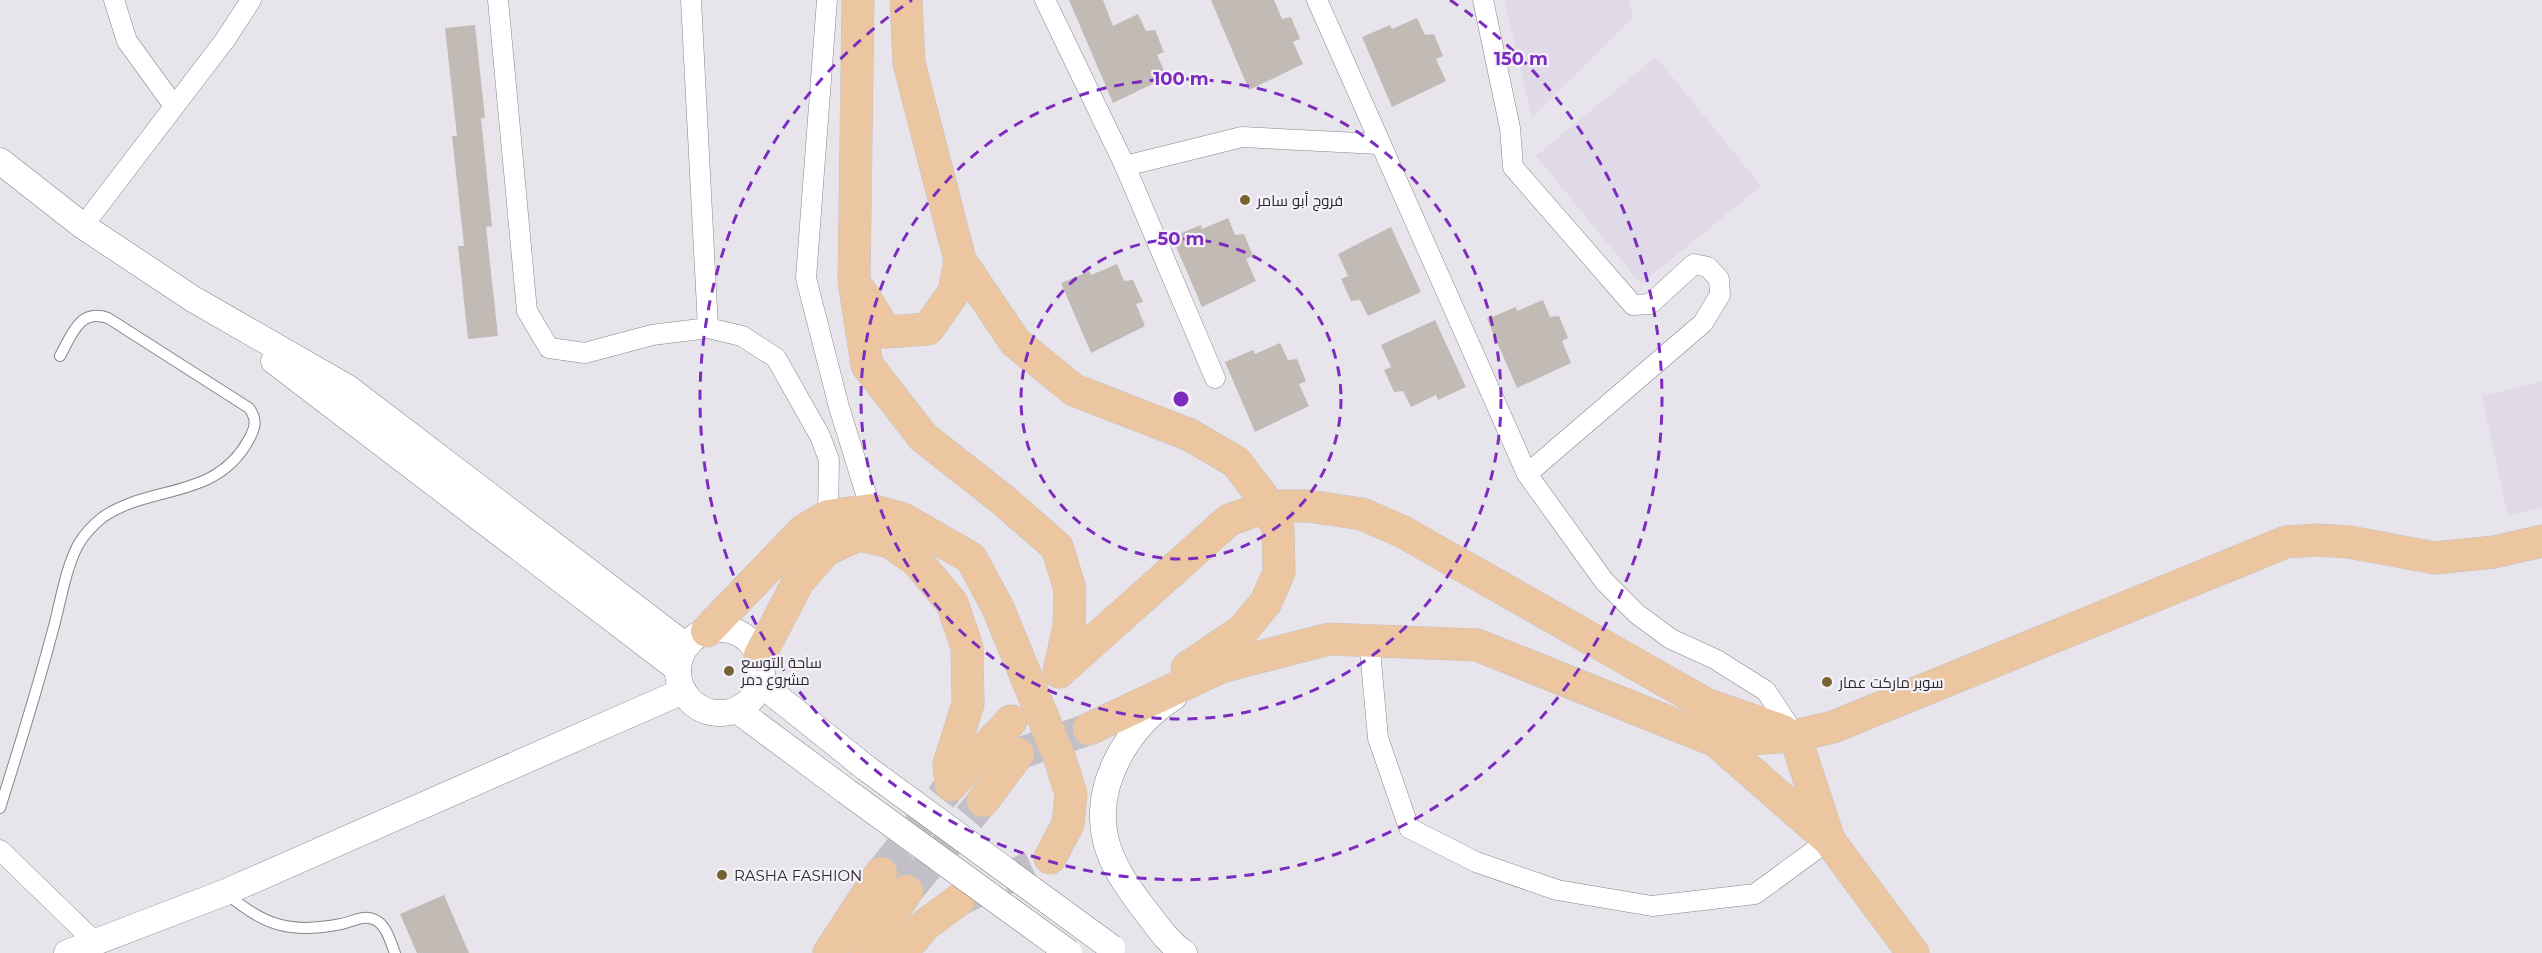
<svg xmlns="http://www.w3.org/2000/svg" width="2542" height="953" font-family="Montserrat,Cairo,sans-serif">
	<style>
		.built { fill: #e0d9e8 }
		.building { fill: #c2bbb5 }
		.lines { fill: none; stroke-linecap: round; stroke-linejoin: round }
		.primary-tunnel { stroke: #c2bfc6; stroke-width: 32; stroke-dasharray: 32 16; stroke-linecap: butt }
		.service-casing { stroke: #88858b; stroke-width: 12 }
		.minor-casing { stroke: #88858b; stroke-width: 21 }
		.tertiary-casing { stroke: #88858b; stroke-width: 27 }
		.primary-casing { stroke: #c4c3c4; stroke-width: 33 }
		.service { stroke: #fff; stroke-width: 10 }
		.minor { stroke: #fff; stroke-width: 20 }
		.tertiary { stroke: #fff; stroke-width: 26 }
		.primary { stroke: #ecc6a0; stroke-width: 32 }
		.tertiary-bridge-casing { stroke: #88858b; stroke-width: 27; stroke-linecap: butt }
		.primary-bridge-casing { stroke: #c4c3c4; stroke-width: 33; stroke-linecap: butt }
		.tertiary-bridge { stroke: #fff; stroke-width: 26 }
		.primary-bridge { stroke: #ecc6a0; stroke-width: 32 }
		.ring { fill: none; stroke: #7b2cbf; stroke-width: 3; stroke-dasharray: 10 8 }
		.poi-dot { fill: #776332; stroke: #f5f1f9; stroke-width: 2 }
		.labels { text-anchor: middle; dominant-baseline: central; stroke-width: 4.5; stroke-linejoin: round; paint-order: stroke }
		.poi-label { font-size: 15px; fill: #2b2a2c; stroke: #f5f1f9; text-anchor: start }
		.centre { fill: #7b2cbf; stroke: #f5f1f9; stroke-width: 3 }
		.ring-label { font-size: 18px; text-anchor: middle; font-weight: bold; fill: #7b2cbf; stroke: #f5f1f9; stroke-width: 4.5; stroke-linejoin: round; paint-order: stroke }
	</style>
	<rect width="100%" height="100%" fill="#e8e4ec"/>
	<g class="built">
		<polygon points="1504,0 1629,0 1633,17 1532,117"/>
		<polygon points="1656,57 1761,186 1641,284 1536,156"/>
		<polygon points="2542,381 2542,507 2508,516 2482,396"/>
	</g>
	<g class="building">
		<polygon points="1069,0 1103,0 1113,26 1138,14 1146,31 1155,30 1164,52 1157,55 1167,77 1113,103"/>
		<polygon points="1211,0 1274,0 1282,19 1291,17 1300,39 1293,42 1303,64 1249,90"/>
		<polygon points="1417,18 1425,35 1434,34 1443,56 1436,59 1446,81 1392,107 1362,37 1390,25 1392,29"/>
		<polygon points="475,25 485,118 481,118 492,226 486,227 498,336 468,339 458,246 464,246 452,136 457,136 445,28"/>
		<polygon points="1228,218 1235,235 1244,234 1253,256 1246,259 1256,281 1202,307 1172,237 1201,225 1202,229"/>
		<polygon points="1391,227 1421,292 1368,316 1360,300 1351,301 1341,279 1348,276 1338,254"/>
		<polygon points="1117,264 1124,281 1133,280 1143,302 1136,304 1145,326 1091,353 1061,283 1090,271 1091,275"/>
		<polygon points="1543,300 1550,317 1559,316 1568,338 1562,341 1571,363 1517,388 1487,319 1516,307 1517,311"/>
		<polygon points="1435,320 1466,387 1438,400 1436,395 1411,407 1403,391 1394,392 1384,370 1391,367 1381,345"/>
		<polygon points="1280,343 1288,360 1297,359 1306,381 1299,384 1309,406 1255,432 1225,362 1253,350 1255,354"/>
		<polygon points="444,895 469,953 417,953 400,914"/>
	</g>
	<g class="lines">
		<g class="primary-tunnel">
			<polyline points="1018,754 1089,729"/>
			<polyline points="881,873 951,785"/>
			<polyline points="907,891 983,801"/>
			<polyline points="959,900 1050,858"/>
		</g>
		<defs>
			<g id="service">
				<path d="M0 808C18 751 36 694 51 637 60 607 64 572 78 545 84 535 94 524 103 517 151 484 215 500 248 441 255 429 258 420 249 408L108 318C79 308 72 335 60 356"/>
				<path d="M226 893C264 926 291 934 341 924 352 922 362 915 373 919 386 923 390 941 395 953"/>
			</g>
			<g id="minor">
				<polyline points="114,0 127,41 174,106"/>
				<polyline points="498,0 527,311 549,348 585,353 652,335 708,328 742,336 776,358 820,436 829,460 828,516"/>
				<polyline points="691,0 708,328"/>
				<polyline points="827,0 806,278 839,407 871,510"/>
				<polyline points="1045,0 1125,166 1215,378"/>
				<polyline points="1317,0 1527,474 1604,581 1637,614 1671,639 1715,659 1766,691 1795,735"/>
				<polyline points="1483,0 1510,128 1513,167 1633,305 1650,304 1694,264 1708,267 1719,279 1720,295 1703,323 1527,474"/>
				<polyline points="1125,166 1242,137 1379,144"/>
				<polyline points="83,226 225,40 251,0"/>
				<polyline points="1369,639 1378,738 1409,828 1476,862 1557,890 1652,906 1755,894 1829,840"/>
				<polyline points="0,850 95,942"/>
			</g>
			<g id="tertiary">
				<polyline points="0,161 83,226 193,299 348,388 686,646"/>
				<polyline points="274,361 678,669"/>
				<circle cx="720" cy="671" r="42"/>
				<polyline points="761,684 866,768"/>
				<path d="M1174 697C1128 726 1092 785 1106 841 1112 866 1129 889 1144 909 1157 925 1167 942 1184 953"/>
				<polyline points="737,710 846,791"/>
				<polyline points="67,953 226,892 683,691"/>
			</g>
			<g id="primary">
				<polyline points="858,0 854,281 867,365 923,437 1003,500 1057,547 1070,589 1069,626 1059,672"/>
				<polyline points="906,0 909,63 960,260 1015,342 1074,390 1190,435 1236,462"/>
				<polyline points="861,292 886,332 928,329 954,292 960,260"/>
				<polyline points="707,631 803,531 828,516 871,510 903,519 971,558 998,608"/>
				<polyline points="760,655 798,582 826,550 858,535 890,542 916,560 952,603 967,647 968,704 949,764 951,785"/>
				<polyline points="1187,668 1243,630 1266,602 1279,572"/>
				<polyline points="1059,672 1229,520 1268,506 1308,506 1362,514 1403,532 1706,704 1783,731"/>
				<polyline points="1089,729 1221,667 1329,639 1477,645 1716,741 1795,736 1833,727 2286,542 2316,540 2349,542 2435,558 2494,552 2542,541"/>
				<polyline points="1795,736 1829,840"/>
				<polyline points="1716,741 1829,840 1913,953"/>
				<polyline points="951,785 1011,721"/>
				<polyline points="983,801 1018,754"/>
				<polyline points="1050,858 1068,824 1071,794"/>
				<polyline points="829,953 881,873"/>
				<polyline points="866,953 907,891"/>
				<polyline points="901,953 925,925 959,900"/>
			</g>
		</defs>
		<use href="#service" class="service-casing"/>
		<use href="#minor" class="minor-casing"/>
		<use href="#tertiary" class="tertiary-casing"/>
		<use href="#primary" class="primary-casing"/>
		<use href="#service" class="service"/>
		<use href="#minor" class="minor"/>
		<use href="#tertiary" class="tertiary"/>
		<use href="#primary" class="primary"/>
		<defs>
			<g id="tertiary-bridge">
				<polyline points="866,768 1112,948"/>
				<polyline points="846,791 1069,953"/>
			</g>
			<g id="primary-bridge">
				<polyline points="1236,462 1262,496 1278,528 1279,572"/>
				<polyline points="998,608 1060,759 1071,794"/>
			</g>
		</defs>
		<use href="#tertiary-bridge" class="tertiary-bridge-casing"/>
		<use href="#primary-bridge" class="primary-bridge-casing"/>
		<use href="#tertiary-bridge" class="tertiary-bridge"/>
		<use href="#primary-bridge" class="primary-bridge"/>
	</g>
	<g class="ring">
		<circle cx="1181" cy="399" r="160"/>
		<circle cx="1181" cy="399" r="320"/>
		<path d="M1450 0A481 481 0 1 1 912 0"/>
	</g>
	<g class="poi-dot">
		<circle cx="1245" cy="200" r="6"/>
		<circle cx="729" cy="671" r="6"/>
		<circle cx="1827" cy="682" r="6"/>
		<circle cx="722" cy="875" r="6"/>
	</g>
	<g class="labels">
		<g class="poi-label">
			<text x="1257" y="200">فروج أبو سامر</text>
			<text x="741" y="662">ساحة التوسع<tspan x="741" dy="17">مشروع دمر</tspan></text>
			<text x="1839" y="682">سوبر ماركت عمار</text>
			<text x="734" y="875">RASHA FASHION</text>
		</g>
	</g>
	<circle cx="1181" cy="399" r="9" class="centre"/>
	<g class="ring-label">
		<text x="1521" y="65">150 m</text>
		<text x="1181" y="85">100 m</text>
		<text x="1181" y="245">50 m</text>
	</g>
</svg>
